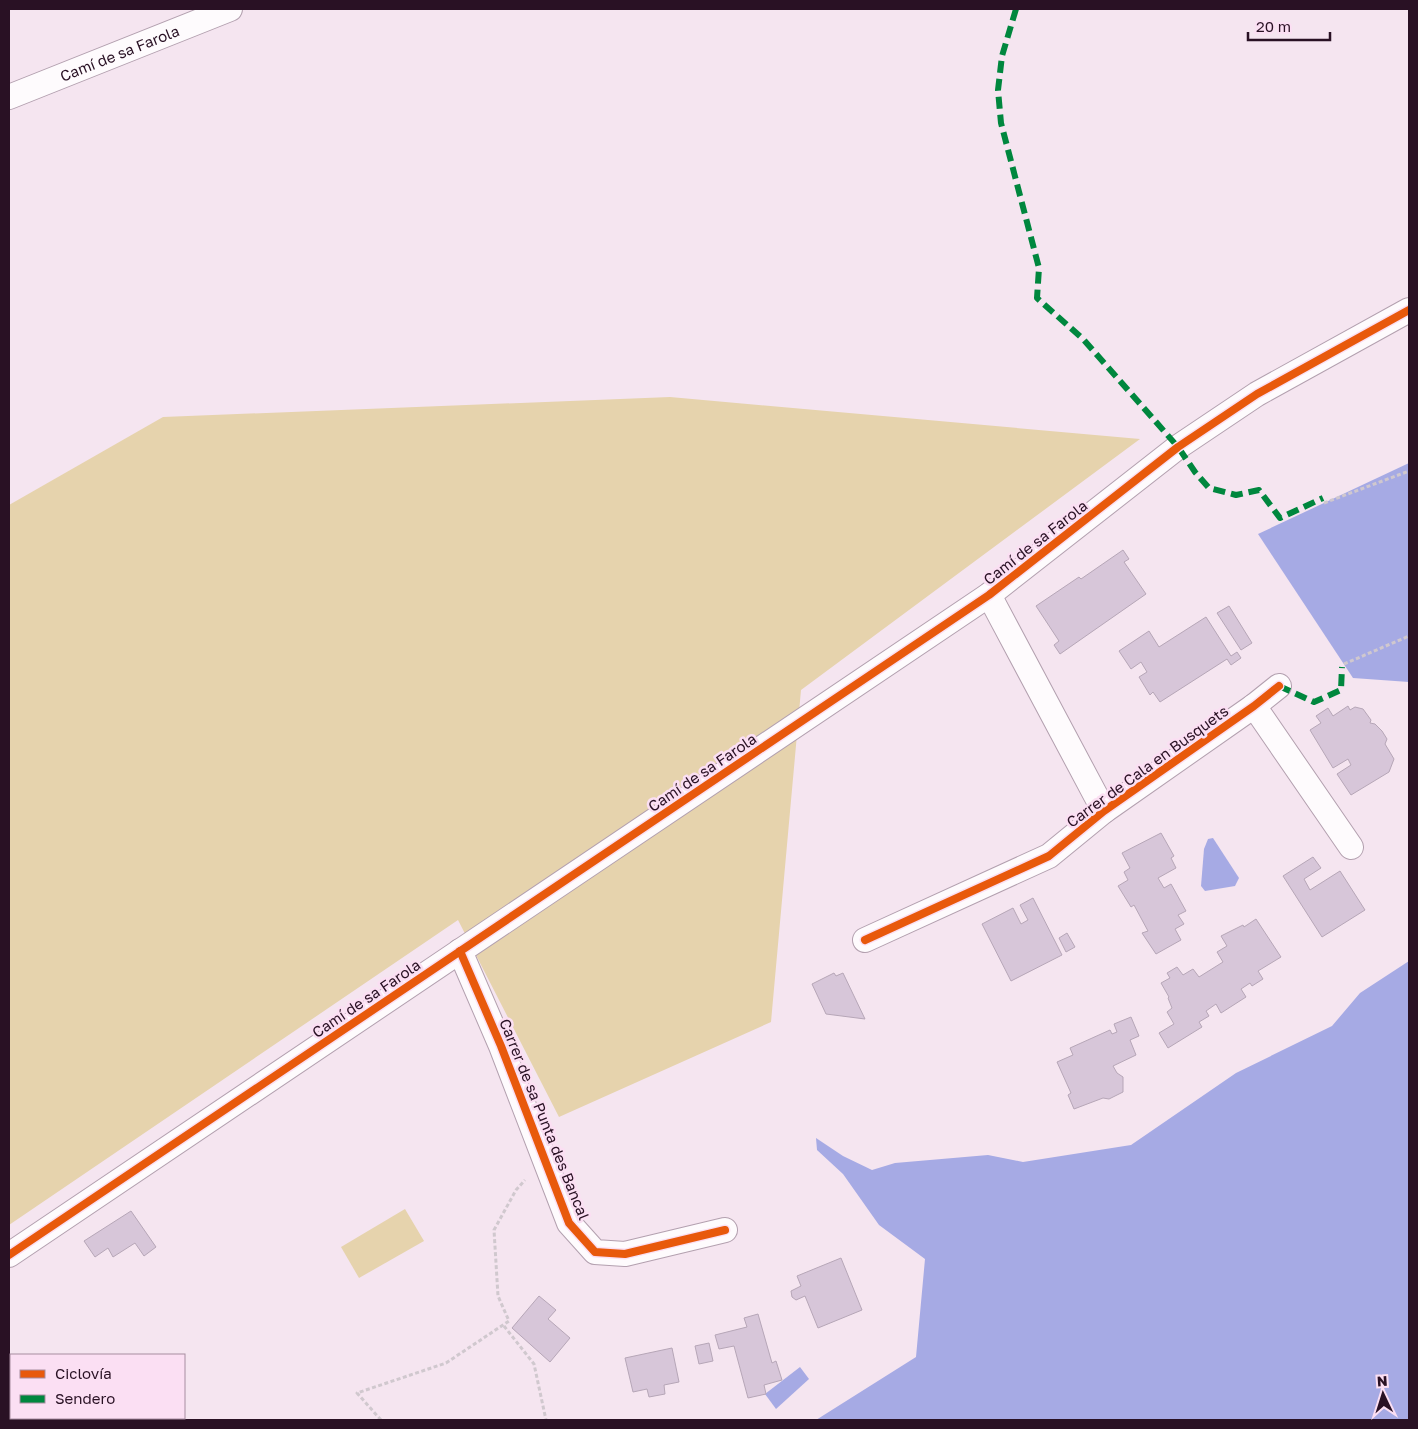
<svg xmlns="http://www.w3.org/2000/svg" width="1418" height="1429" font-family="'Golos Text',sans-serif">
	<style>
		.green { fill: #e6d3ad }
		.water { fill: #a6aae4 }
		.building { fill: #d7c6d9; stroke: #b6a6b7 }
		.lines { fill: none; stroke-linecap: round; stroke-linejoin: round }
		.minor-casing { stroke: #b3a0af; stroke-width: 26 }
		.path { stroke: #d0c8ce; stroke-width: 3; stroke-dasharray: 4 2.5; stroke-linecap: butt }
		.minor { stroke: #fefbfd; stroke-width: 24 }
		.quiet { stroke: #00873e; stroke-width: 6; stroke-dasharray: 12 6; stroke-linecap: butt }
		.cycleway-casing { stroke: #fbdff3; stroke-width: 11 }
		.cycleway { stroke: #e8590c; stroke-width: 8 }
		.labels { text-anchor: middle; dominant-baseline: central; stroke-width: 5; stroke-linejoin: round; paint-order: stroke }
		.street-label { font-size: 15px; fill: #291124; stroke: #fbdff3 }
	</style>
	<rect width="100%" height="100%" fill="#f5e5f0"/>
	<g class="green">
		<polygon points="670,397 1140,439 801,690 771,1022 559,1117 458,920 9,1225 9,505 163,417"/>
		<polygon points="405,1209 424,1241 359,1278 341,1247"/>
	</g>
	<g class="water">
		<polygon points="1409,463 1409,682 1353,678 1258,534"/>
		<polygon points="1213,838 1239,878 1235,886 1205,891 1201,886 1204,849 1208,839"/>
		<polygon points="1409,961 1409,1420 816,1420 916,1357 925,1259 879,1225 843,1174 817,1150 816,1138 843,1156 872,1170 895,1163 988,1155 1023,1162 1131,1145 1236,1073 1332,1026 1360,993"/>
		<polygon points="800,1367 809,1379 776,1409 765,1394"/>
	</g>
	<g class="building">
		<polygon points="1123,550 1129,559 1124,562 1146,594 1060,654 1054,645 1059,641 1036,606 1079,577 1081,579"/>
		<polygon points="1229,606 1252,643 1241,650 1217,613"/>
		<polygon points="1206,617 1231,656 1237,652 1241,658 1231,665 1227,659 1160,702 1153,692 1150,695 1139,677 1147,672 1141,662 1131,669 1119,651 1149,631 1159,647"/>
		<polygon points="1348,706 1350,710 1355,707 1363,709 1371,720 1370,723 1375,724 1382,731 1387,739 1385,744 1394,759 1389,772 1351,795 1337,774 1351,765 1348,759 1333,768 1310,730 1321,723 1316,716 1328,708 1333,716"/>
		<polygon points="1161,833 1174,856 1171,858 1176,868 1158,878 1164,888 1171,884 1186,911 1178,915 1184,924 1175,929 1181,940 1156,954 1142,933 1148,931 1134,905 1131,907 1118,886 1128,880 1124,872 1130,868 1122,853"/>
		<polygon points="1313,857 1321,868 1304,879 1310,890 1340,871 1365,910 1322,937 1283,876"/>
		<polygon points="1033,898 1062,955 1011,981 982,924 1013,908 1021,924 1028,920 1020,905"/>
		<polygon points="1256,919 1281,957 1258,971 1263,979 1252,986 1250,983 1241,989 1246,997 1221,1013 1216,1004 1206,1011 1209,1016 1199,1022 1202,1027 1168,1048 1159,1033 1174,1024 1167,1012 1172,1008 1168,998 1169,997 1161,983 1170,978 1167,973 1177,967 1183,975 1193,969 1199,977 1223,962 1217,952 1227,946 1221,936 1243,925 1244,927"/>
		<polygon points="1067,933 1075,947 1066,952 1059,938"/>
		<polygon points="834,973 836,976 843,973 865,1019 826,1014 812,984"/>
		<polygon points="1131,1017 1139,1036 1130,1040 1136,1055 1113,1066 1117,1073 1123,1077 1123,1092 1109,1099 1103,1098 1074,1109 1068,1095 1071,1093 1057,1062 1073,1055 1070,1048 1110,1030 1112,1034 1117,1032 1114,1024"/>
		<polygon points="131,1211 156,1247 144,1256 135,1243 113,1257 108,1248 95,1257 84,1241"/>
		<polygon points="841,1258 862,1310 818,1328 805,1296 796,1300 792,1297 791,1291 801,1286 797,1276"/>
		<polygon points="539,1296 556,1310 548,1319 570,1338 550,1362 512,1328"/>
		<polygon points="758,1314 772,1363 776,1361 782,1380 764,1385 766,1394 748,1398 734,1346 719,1349 715,1335 747,1327 744,1318"/>
		<polygon points="709,1343 713,1361 699,1364 695,1346"/>
		<polygon points="672,1348 679,1382 664,1385 665,1394 649,1397 647,1389 633,1392 625,1358"/>
	</g>
	<g class="lines">
		<defs>
			<g id="minor">
				<path id="s1" d="M9 97 230 9"/>
				<polyline points="989,595 1104,811"/>
				<polyline points="1254,706 1351,847"/>
				<polyline points="865,940 1049,856 1104,811 1254,706 1279,686"/>
				<polyline points="460,951 501,1046 569,1223 595,1252 625,1254 725,1230"/>
				<polyline points="9,1255 989,595 1178,447 1257,394 1409,310"/>
				<polyline points="9,1368 11,1372"/>
				<polyline points="40,1418 42,1420"/>
			</g>
		</defs>
		<use href="#minor" class="minor-casing"/>
		<g class="path">
			<polyline points="1324,503 1409,471"/>
			<polyline points="1344,664 1409,636"/>
			<polyline points="504,1326 534,1364 546,1420"/>
			<polyline points="381,1420 357,1393 446,1363 509,1321 498,1296 494,1230 516,1190 525,1180"/>
		</g>
		<use href="#minor" class="minor"/>
		<g class="quiet">
			<polyline points="1016,9 1002,56 998,90 1001,123 1039,268 1037,298 1083,339 1178,447 1195,472 1209,488 1236,495 1259,490 1280,518 1323,498"/>
			<polyline points="1279,686 1314,702 1341,690 1342,667"/>
		</g>
		<defs>
			<g id="cycleway">
				<polyline points="865,940 1049,856 1104,811 1254,706 1279,686"/>
				<polyline points="460,951 501,1046 569,1223 595,1252 625,1254 725,1230"/>
				<polyline points="9,1255 989,595 1178,447 1257,394 1409,310"/>
			</g>
		</defs>
		<use href="#cycleway" class="cycleway-casing"/>
		<use href="#cycleway" class="cycleway"/>
	</g>
	<g class="labels">
		<g class="street-label">
			<text stroke="none"><textPath href="#s1" startOffset="119">Camí de sa Farola</textPath></text>
			<text transform="translate(1035 542) rotate(-38)">Camí de sa Farola</text>
			<text transform="translate(1147 766) rotate(-36)">Carrer de Cala en Busquets</text>
			<text transform="translate(702 772) rotate(-34)">Camí de sa Farola</text>
			<text transform="translate(366 998) rotate(-34)">Camí de sa Farola</text>
			<text transform="translate(545 1119) rotate(68)">Carrer de sa Punta des Bancal</text>
		</g>
	</g>
	<rect width="1418" height="1429" fill="none" stroke="#291124" stroke-width="20"/>
	<rect x="10" y="1354" width="175" height="65" fill="#fbdff3" stroke="#a78da0"/>
	<rect x="20" y="1370" width="25" height="8" fill="#e8590c" stroke="#a78da0"/>
	<text x="55" y="1379" font-size="15" fill="#291124">Ciclovía</text>
	<rect x="20" y="1395" width="25" height="8" fill="#00873e" stroke="#a78da0"/>
	<text x="55" y="1404" font-size="15" fill="#291124">Sendero</text>
	<g transform="translate(1383 1394) rotate(356)" stroke="#fbdff3" stroke-width="4" paint-order="stroke">
	<path d="M0-4L9 19L0 12L-9 19Z" fill="#291124"/>
	<text y="-8" font-size="14" font-weight="bold" text-anchor="middle" fill="#291124">N</text>
	</g>
	<path d="M1248 32v8h82v-8" fill="none" stroke="#291124" stroke-width="2.5"/>
	<text x="1256" y="32" font-size="15" fill="#291124" stroke="#fbdff3" stroke-width="4" paint-order="stroke">20 m</text>
</svg>
